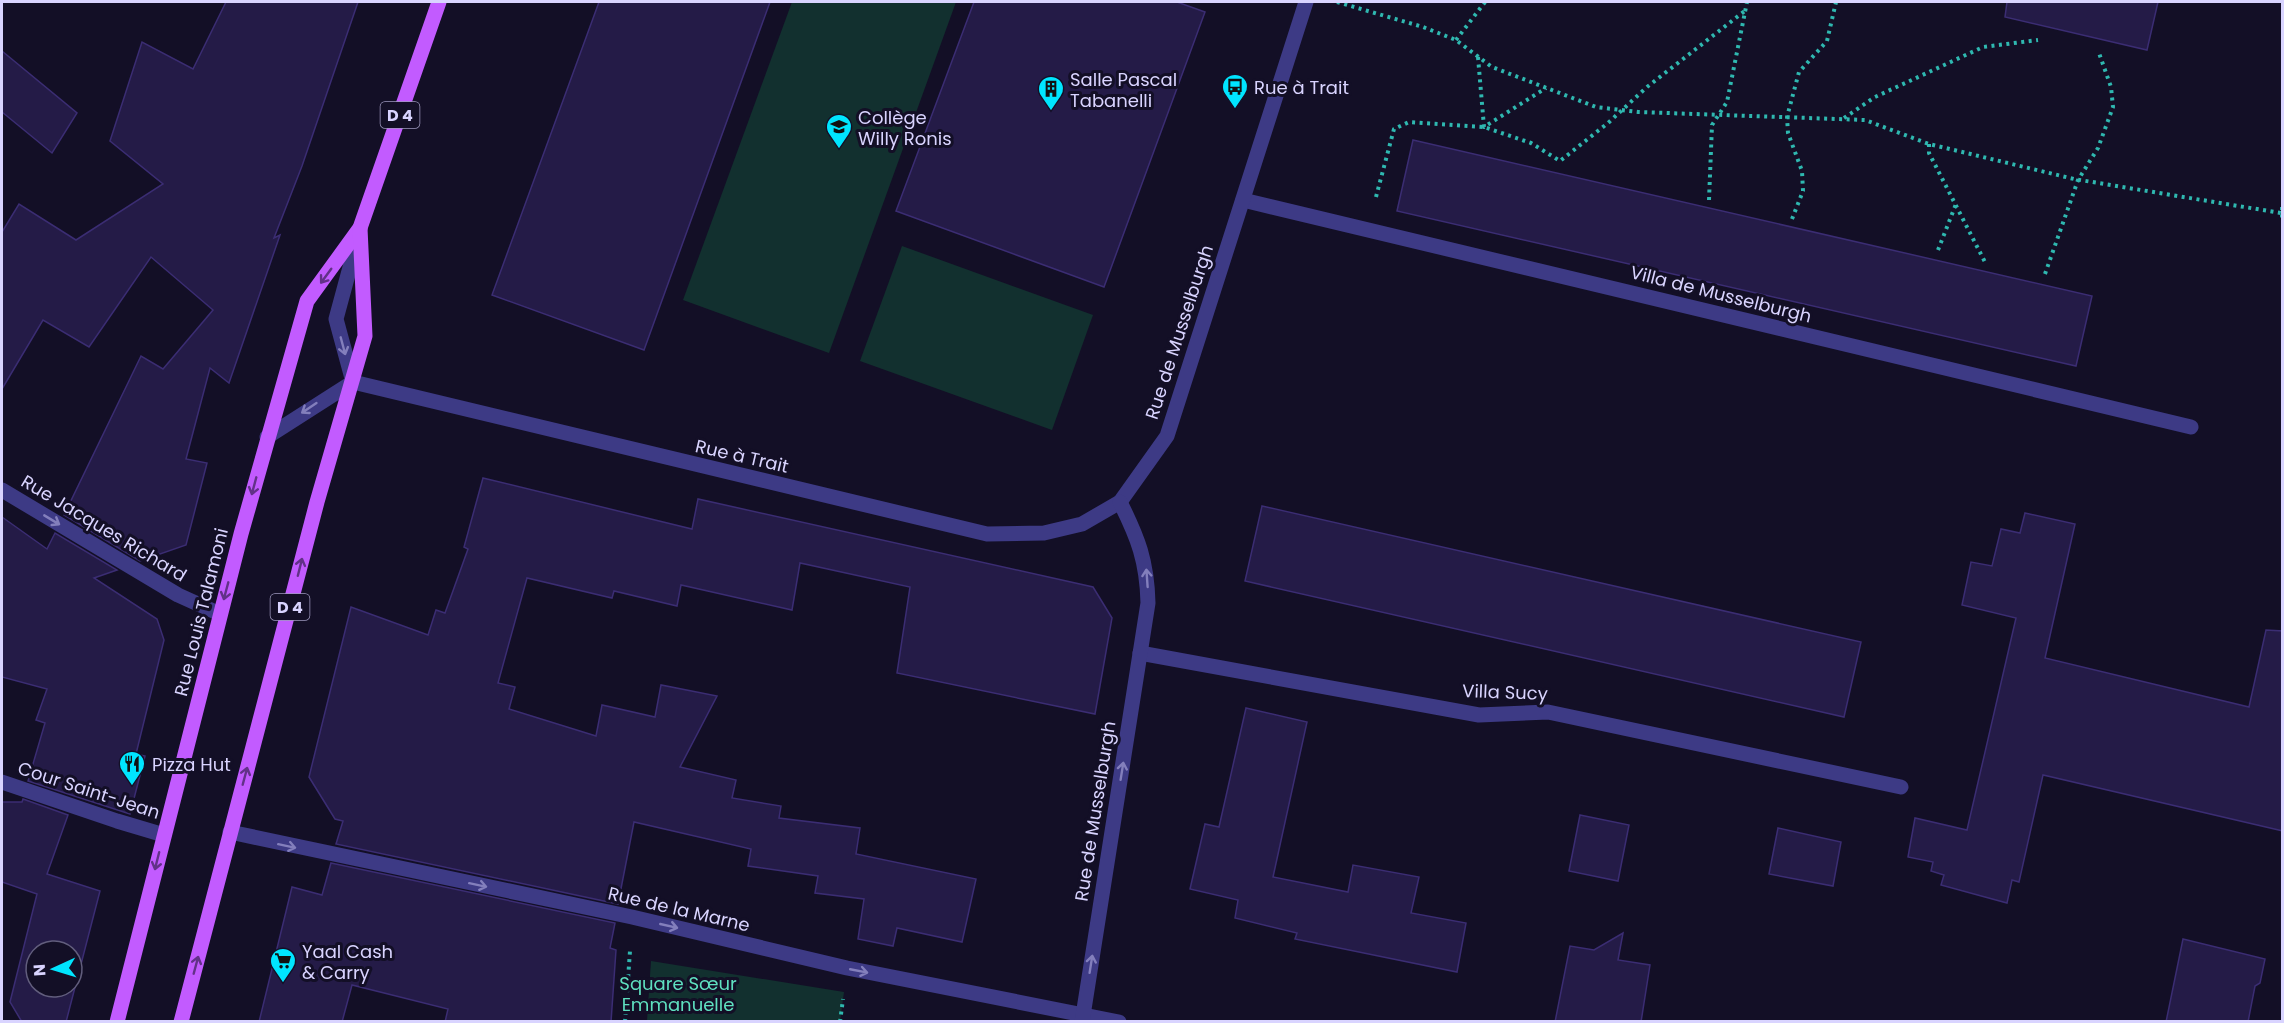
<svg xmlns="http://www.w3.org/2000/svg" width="2284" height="1023" font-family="Poppins,sans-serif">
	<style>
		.green { fill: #12302f }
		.building { fill: #241b47; stroke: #3b2d73; stroke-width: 1.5; fill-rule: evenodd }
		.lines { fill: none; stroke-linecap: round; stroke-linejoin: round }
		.path { stroke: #2fb8b0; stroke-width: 4; stroke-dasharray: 3 4.5; stroke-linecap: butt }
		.service { stroke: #3d3a85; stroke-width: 15 }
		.minor { stroke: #3d3a85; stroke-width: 15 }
		.tertiary { stroke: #3d3a85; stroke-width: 15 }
		.primary { stroke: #c25bff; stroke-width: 15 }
		.oneway { stroke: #623188 }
		.oneway2 { stroke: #837fbc }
		.labels { text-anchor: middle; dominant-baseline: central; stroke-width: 6; stroke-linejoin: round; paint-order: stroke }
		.shield { fill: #130f26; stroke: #9e99be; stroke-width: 1.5 }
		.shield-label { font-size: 16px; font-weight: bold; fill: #d9d4ff }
		.poi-label { font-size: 18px; fill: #d9d4ff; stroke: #130f26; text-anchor: start }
		.street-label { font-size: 18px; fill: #d9d4ff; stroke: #130f26 }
		.park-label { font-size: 18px; fill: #5fe0c0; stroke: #130f26 }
	</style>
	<rect width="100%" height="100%" fill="#130f26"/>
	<g class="green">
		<polygon points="792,2 956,2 829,353 683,300"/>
		<polygon points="902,246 1093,315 1052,430 860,361"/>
		<polygon points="651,961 844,992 840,1021 647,1021"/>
	</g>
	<g class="building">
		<polygon points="226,2 358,2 302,166 274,238 280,235 229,383 210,368 186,459 207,463 186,545 140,561 64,515 141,356 163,369 213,310 151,257 89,347 43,320 2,389 2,232 19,204 76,240 163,184 110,141 142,42 193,69"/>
		<polygon points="599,2 770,2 644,350 492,295"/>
		<polygon points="974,2 1177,2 1205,12 1104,287 896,211"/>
		<polygon points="2007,2 2158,2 2147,50 2005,17"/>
		<polygon points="2,51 77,113 52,153 2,112"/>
		<polygon points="1413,140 2092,296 2076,366 1397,211"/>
		<polygon points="483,478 692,529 698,499 1093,587 1112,618 1095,714 897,673 910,587 800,563 792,610 681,585 677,606 614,591 612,598 527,578 498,683 515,687 509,709 596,736 602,705 655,717 661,685 717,696 680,767 736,780 732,798 781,806 779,818 860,828 856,854 976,879 962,942 897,928 893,946 858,939 864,899 815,893 818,876 748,866 751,849 634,822 618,904 336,844 343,821 335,819 309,777 351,607 428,635 436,610 445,613 468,549 464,547"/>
		<polygon points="1262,506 1861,642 1844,717 1245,581"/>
		<polygon points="2025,513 2075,524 2045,658 2249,707 2266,630 2283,631 2283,831 2043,775 2019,882 2012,880 2007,903 1941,885 1944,875 1931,871 1933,862 1908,857 1915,818 1967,830 2016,618 1962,605 1971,562 1992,566 2001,529 2020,533"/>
		<polygon points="2,517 47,549 55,533 117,570 94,578 157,619 164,640 136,754 145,756 130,814 28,781 45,723 36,720 47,689 2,677"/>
		<polygon points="1246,708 1307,722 1273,877 1348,892 1353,865 1419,877 1411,913 1466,923 1457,972 1295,939 1297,933 1235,918 1238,900 1190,889 1205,824 1219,827"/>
		<path d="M23 799 68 815 47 874 100 891 66 1022H22L10 1002 37 894 2 882V802H22ZM36 951H72V987H36Z"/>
		<polygon points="1580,815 1629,825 1618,881 1569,871"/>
		<polygon points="1778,828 1841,842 1833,886 1769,874"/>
		<polygon points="331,863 615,923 610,948 616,950 611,1022 445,1022 448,1009 352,985 342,1022 259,1022 292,887 322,895"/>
		<polygon points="1623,933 1618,960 1650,965 1641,1022 1555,1022 1570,946 1594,950"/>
		<polygon points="2183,939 2265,959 2260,983 2255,986 2248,1022 2166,1022"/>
	</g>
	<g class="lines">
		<g class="path">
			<polyline points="1337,2 1423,27 1456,40 1492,67 1596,107 1638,112 1865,120 1929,144 2074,179 2281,213"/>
			<polyline points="1456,40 1485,2"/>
			<polyline points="1478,57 1484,127 1546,88"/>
			<polyline points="1844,118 1875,97 1983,47 2038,40"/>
			<polyline points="1929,144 1929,153 1986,264"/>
			<polyline points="1376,197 1394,129 1409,122 1484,127 1531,143 1560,161 1608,123 1647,87 1746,10"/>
			<polyline points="1709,200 1712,125 1727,102 1747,2"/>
			<polyline points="2282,207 2282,222"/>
			<polyline points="1792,219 1803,191 1802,171 1788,133 1787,117 1799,72 1827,41 1836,2"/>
			<polyline points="1938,250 1956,204"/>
			<polyline points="2045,274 2078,180 2098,148 2113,107 2111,87 2099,53"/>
			<polyline points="625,1022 630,951"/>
			<polyline points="840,1022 843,999"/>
		</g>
		<g class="service">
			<polyline points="1243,200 2191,427"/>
			<polyline points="267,437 353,382 336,319 359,234"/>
			<polyline points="1140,653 1479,715 1548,712 1901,787"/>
			<polyline points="2,782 117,821 164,835"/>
		</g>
		<g class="minor">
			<polyline points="2,490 178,595 220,614"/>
			<polyline points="230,832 632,917 847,968 1119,1022"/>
		</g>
		<g class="tertiary">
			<polyline points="353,382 987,534 1044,533 1082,524 1120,502 1167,436 1306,2"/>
			<path d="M1082 1022 1148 603C1147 561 1138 538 1120 502"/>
		</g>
		<g class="primary">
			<polyline points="117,1022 241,534 307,301 360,228 439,2"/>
			<polyline points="181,1022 317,502 365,336 360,228"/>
		</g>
	</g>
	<defs><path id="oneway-shaft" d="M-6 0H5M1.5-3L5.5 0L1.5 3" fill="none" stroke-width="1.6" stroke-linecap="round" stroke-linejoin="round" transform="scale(1.5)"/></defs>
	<g class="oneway">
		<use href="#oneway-shaft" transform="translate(326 276) rotate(126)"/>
		<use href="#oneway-shaft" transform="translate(254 486) rotate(105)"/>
		<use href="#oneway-shaft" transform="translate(300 567) rotate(-76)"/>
		<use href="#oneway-shaft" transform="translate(226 591) rotate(105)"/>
		<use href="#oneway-shaft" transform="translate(245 776) rotate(-75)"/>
		<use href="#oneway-shaft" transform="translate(157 861) rotate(104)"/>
		<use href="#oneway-shaft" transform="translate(196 965) rotate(-75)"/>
	</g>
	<g class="oneway2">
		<use href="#oneway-shaft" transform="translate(343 346) rotate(75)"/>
		<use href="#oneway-shaft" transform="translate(309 408) rotate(146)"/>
		<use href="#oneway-shaft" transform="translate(52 520) rotate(31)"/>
		<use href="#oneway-shaft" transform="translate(1147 578) rotate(-94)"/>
		<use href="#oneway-shaft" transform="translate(1122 771) rotate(-81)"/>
		<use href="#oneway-shaft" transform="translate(287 846) rotate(12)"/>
		<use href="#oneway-shaft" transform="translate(478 885) rotate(12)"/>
		<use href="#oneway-shaft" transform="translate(669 926) rotate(13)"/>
		<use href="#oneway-shaft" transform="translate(1091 964) rotate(-81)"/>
		<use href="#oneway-shaft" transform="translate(859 971) rotate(11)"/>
	</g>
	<defs>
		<symbol id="bus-pin" viewBox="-11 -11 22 30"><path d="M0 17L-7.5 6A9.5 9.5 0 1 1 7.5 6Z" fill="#00e5ff" stroke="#130f26"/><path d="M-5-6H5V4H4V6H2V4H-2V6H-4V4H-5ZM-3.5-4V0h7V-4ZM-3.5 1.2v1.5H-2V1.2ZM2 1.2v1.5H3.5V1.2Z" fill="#111"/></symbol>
		<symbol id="building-pin" viewBox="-11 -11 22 30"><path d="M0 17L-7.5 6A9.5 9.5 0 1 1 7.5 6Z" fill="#00e5ff" stroke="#130f26"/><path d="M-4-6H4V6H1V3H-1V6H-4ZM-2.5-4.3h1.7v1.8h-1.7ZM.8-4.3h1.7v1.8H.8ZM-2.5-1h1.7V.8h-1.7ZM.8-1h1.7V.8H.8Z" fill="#111"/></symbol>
		<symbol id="school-pin" viewBox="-11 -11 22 30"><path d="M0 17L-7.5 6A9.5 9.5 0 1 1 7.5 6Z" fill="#00e5ff" stroke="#130f26"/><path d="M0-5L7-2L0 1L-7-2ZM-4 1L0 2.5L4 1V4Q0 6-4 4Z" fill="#111"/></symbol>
		<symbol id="restaurant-pin" viewBox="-11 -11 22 30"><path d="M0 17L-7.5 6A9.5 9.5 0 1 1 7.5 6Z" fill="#00e5ff" stroke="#130f26"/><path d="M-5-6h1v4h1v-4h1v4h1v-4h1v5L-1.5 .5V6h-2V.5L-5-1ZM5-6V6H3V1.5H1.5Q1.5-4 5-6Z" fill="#111"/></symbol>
		<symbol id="supermarket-pin" viewBox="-11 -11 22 30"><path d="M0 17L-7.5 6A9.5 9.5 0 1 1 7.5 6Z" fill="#00e5ff" stroke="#130f26"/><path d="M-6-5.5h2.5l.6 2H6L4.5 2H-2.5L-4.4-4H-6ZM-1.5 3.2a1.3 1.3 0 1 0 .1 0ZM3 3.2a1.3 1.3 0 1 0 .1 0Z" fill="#111"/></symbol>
	</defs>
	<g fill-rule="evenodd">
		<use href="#bus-pin" x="1220" y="72" width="30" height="40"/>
		<use href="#building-pin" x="1036" y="74" width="30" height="40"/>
		<use href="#school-pin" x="824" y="112" width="30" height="40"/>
		<use href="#restaurant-pin" x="117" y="749" width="30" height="40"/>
		<use href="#supermarket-pin" x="268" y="946" width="30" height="40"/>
	</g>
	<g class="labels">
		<g class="shield">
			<rect x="380.5" y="102" width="39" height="26" rx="4.5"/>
			<rect x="270.5" y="594" width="39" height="26" rx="4.5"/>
		</g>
		<g class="shield-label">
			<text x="400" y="115">D 4</text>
			<text x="290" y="607">D 4</text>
		</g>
		<g class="poi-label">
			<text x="1070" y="79">Salle Pascal<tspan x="1070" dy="21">Tabanelli</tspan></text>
			<text x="1254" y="87">Rue à Trait</text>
			<text x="858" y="117">Collège<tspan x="858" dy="21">Willy Ronis</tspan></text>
			<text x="152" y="764">Pizza Hut</text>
			<text x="302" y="951">Yaal Cash<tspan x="302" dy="21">&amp; Carry</tspan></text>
		</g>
		<g class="street-label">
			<text transform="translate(1721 294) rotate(14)">Villa de Musselburgh</text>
			<text transform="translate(1179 332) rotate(-72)">Rue de Musselburgh</text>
			<text transform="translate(742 456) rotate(13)">Rue à Trait</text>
			<text transform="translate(104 528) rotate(31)">Rue Jacques Richard</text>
			<text transform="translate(201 612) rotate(-76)">Rue Louis Talamoni</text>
			<text transform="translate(1505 692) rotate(2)">Villa Sucy</text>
			<text transform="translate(89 790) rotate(18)">Cour Saint-Jean</text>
			<text transform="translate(1095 811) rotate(-81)">Rue de Musselburgh</text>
			<text transform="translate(679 909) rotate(13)">Rue de la Marne</text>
		</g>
		<g class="park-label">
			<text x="678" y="983">Square Sœur<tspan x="678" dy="21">Emmanuelle</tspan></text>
		</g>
	</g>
	<rect width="2284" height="1023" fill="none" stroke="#d9d4ff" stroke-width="6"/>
	<g transform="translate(54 969) rotate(266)"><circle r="28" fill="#130f26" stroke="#625e7d" stroke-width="1.5"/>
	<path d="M0-4.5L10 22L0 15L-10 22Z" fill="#00e5ff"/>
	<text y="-9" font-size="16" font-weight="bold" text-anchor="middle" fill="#d9d4ff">N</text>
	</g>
</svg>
